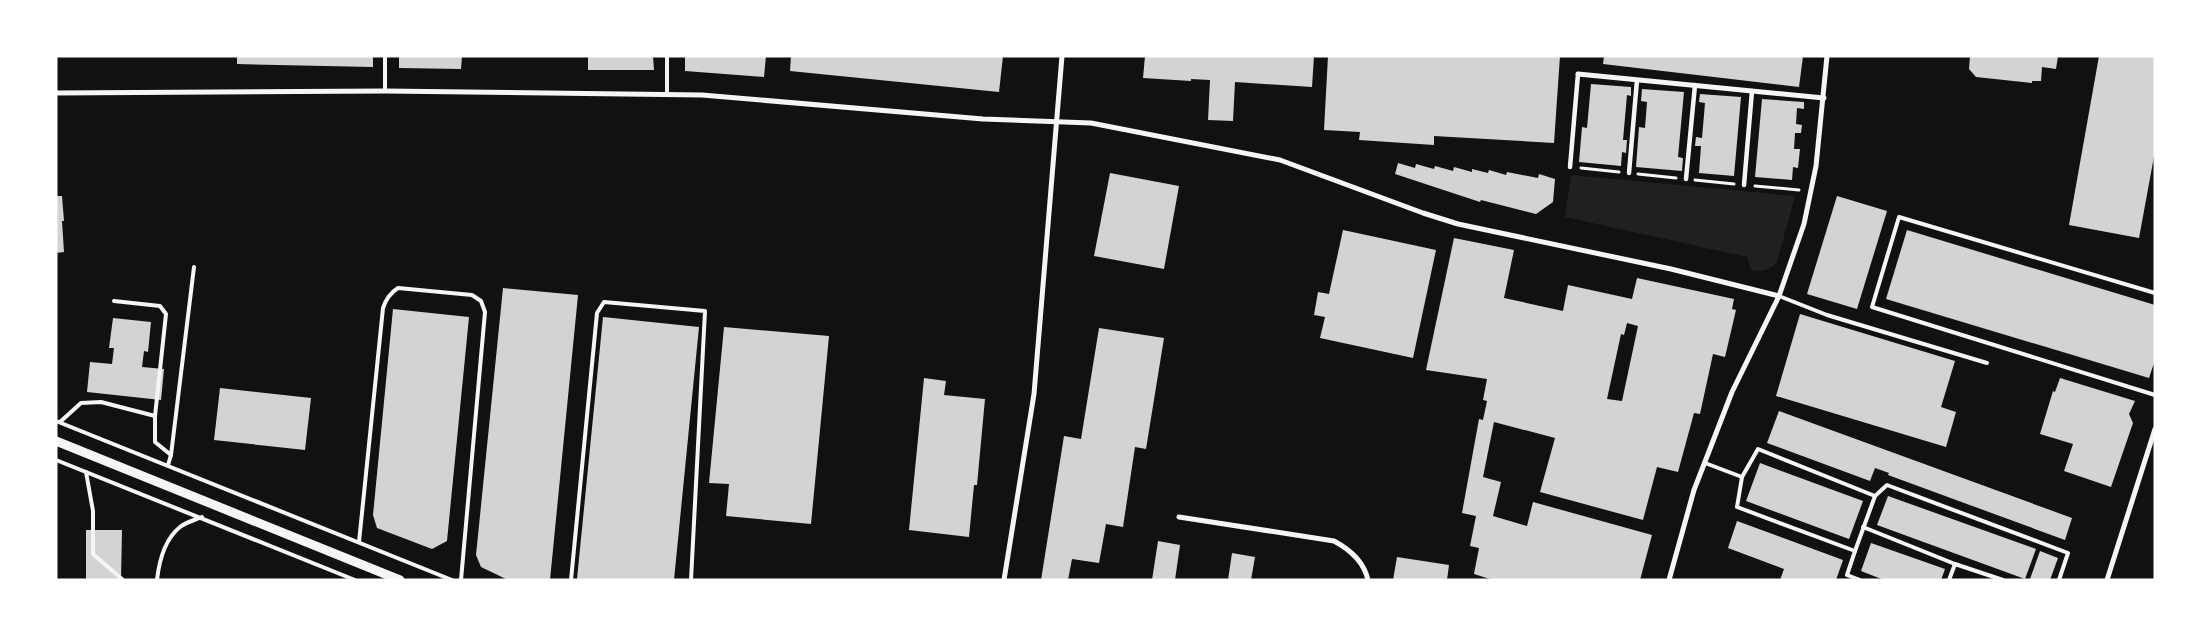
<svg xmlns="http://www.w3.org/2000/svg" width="2211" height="636" font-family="Merriweather,serif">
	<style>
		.green { fill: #202020 }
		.building { fill: #d3d3d3; fill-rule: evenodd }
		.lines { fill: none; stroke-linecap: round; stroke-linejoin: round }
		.path { stroke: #f5f5f5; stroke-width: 3 }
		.service { stroke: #f5f5f5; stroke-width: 4 }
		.pedestrian { stroke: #f5f5f5; stroke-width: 4.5 }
		.minor { stroke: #f5f5f5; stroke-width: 5 }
		.tertiary { stroke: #f5f5f5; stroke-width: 9 }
	</style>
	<rect width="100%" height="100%" fill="#111"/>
	<path class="green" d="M1571 175 1795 196 1777 262C1769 271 1762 272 1751 270L1747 257 1565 217Z"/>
	<g class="building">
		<polygon points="237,56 373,56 373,67 237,64"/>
		<polygon points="399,56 462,56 461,69 399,68"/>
		<polygon points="588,56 653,56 654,70 588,70"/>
		<polygon points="685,56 766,56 764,77 685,71"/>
		<polygon points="791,56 1003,56 999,92 790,71"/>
		<polygon points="1145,56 1314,56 1312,87 1235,82 1233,121 1208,120 1210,80 1191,79 1191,81 1143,78"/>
		<polygon points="1328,56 1560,56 1554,143 1434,136 1434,145 1359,140 1360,132 1324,130"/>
		<polygon points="1604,56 1803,56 1799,87 1603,64"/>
		<polygon points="1970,56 2058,56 2056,69 2042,67 2041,81 2032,81 2032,83 1976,77 1969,69"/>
		<polygon points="2099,56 2155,56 2155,151 2139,238 2069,225"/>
		<polygon points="1591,84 1631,87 1631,96 1627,95 1623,140 1627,140 1626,153 1622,152 1621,166 1579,162 1582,127 1587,128"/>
		<polygon points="1642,89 1684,92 1678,157 1683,158 1682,171 1636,167 1639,127 1645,128 1647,102 1641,101"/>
		<polygon points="1700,94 1741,97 1734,176 1699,173 1701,146 1695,146 1696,137 1702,138 1705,103 1699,102"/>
		<polygon points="1762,99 1804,102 1804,109 1797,108 1796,124 1802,125 1801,133 1795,133 1794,149 1800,149 1798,168 1793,167 1792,180 1755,177"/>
		<polygon points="1398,163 1415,168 1416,164 1434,169 1435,166 1453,171 1454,167 1472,172 1472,169 1488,173 1489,170 1506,175 1507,172 1538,178 1539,174 1555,179 1553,202 1536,214 1481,200 1480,202 1395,174"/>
		<polygon points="1110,173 1179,186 1164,269 1094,256"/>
		<polygon points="56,196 62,196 64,221 62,221 64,252 56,253"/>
		<polygon points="1837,196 1887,211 1857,309 1807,294"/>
		<polygon points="1343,230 1436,250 1413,358 1320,338 1325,317 1314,315 1318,292 1329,294"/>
		<polygon points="1907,230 2155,305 2155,360 2149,378 1886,299"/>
		<path d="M1454 238 1514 250 1504 298 1563 311 1568 285 1632 299 1637 278 1734 299 1732 309 1736 310 1725 357 1713 354 1700 414 1694 413 1678 472 1657 467 1643 520 1540 492 1555 438 1494 422 1483 477 1501 482 1493 516 1527 526 1533 502 1652 535 1640 580H1493L1474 574 1479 548 1470 546 1476 516 1462 513 1479 419 1483 420 1487 401 1483 400 1487 379 1426 370ZM1627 323 1638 326 1622 401 1607 399 1621 334 1624 335Z"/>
		<polygon points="503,288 578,295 550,580 508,580 481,567 476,555"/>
		<polygon points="393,309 469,317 447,541 432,549 377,528 373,515"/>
		<polygon points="1800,314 1955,361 1941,407 1956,412 1946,447 1776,396"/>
		<polygon points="603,317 699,327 674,580 577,579"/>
		<polygon points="113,318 151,322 148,352 144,351 142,367 164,369 161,400 87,392 90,362 112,364 114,348 109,348"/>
		<polygon points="724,327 829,336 811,524 726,516 729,484 709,483"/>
		<polygon points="1099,328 1164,338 1146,449 1135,447 1123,527 1106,524 1099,563 1072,559 1068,580 1041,580 1064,436 1081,439"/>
		<polygon points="924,378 946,381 944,395 985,399 977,485 974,485 969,537 909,530"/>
		<polygon points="2060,378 2135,401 2129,414 2133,423 2111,487 2064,471 2073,444 2040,434 2053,391 2055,392"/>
		<polygon points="220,388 311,398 305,450 214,440"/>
		<polygon points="1779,411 2072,518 2065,540 1888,475 1889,473 1875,468 1870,481 1767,443"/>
		<polygon points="1760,463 1863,501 1849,539 1746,501"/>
		<polygon points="1888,496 2036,549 2025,579 1877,525"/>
		<polygon points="1737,521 1843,560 1836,580 1780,580 1784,569 1728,548"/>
		<polygon points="86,530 122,530 121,580 86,580"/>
		<polygon points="1158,541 1180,545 1175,580 1152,580"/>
		<polygon points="1871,543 1945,569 1941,580 1884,580 1861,571"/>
		<polygon points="2040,551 2058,558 2050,580 2030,579"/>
		<polygon points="1232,553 1255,557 1251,580 1228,580"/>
		<polygon points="1397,557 1449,565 1447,580 1393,580"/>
	</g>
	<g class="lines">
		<g class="path">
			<polyline points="1581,168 1619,172"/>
			<polyline points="1638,174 1676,178"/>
			<polyline points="1695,180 1734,184"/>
			<polyline points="1755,186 1799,190"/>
		</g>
		<g class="service">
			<polyline points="667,56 667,94"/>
			<polyline points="385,91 385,56"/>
			<polyline points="2155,293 1899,217 1872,307 2155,395"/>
			<polyline points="1779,296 1827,315 1987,363"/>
			<polyline points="114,301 160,306 166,314 155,416 155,442 171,455"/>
			<polyline points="56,421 452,580"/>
			<polyline points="60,422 81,403 101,402 155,416"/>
			<polyline points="56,460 355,580"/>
			<polyline points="1705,463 1742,477"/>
			<polyline points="168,465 171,455 194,267"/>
			<polyline points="86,472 93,511 93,554 123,580"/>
			<polyline points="1863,527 1955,564"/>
			<path d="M359 542 383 308C386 299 390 293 398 288L472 295 481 301 485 312 461 580"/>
			<polyline points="1855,551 1875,496"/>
			<path d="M157 580C159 562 165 539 180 527 186 522 195 520 202 517"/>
			<polyline points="571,580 597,313 604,302 705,311 691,580"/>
			<polyline points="1860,580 1847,575 1855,551 1737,507 1742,477 1758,449 1875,496 1887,485 2068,553 2059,580"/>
			<polyline points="1949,580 1955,564 2003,580"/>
		</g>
		<g class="pedestrian">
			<polyline points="1570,167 1578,74"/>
			<polyline points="1629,173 1637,80"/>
			<polyline points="1686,179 1695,85"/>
			<polyline points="1744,185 1752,91"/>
		</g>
		<g class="minor">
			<polyline points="1578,74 1824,98"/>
			<polyline points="56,93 385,91 702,95 983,119 1091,123 1280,160 1423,213 1458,224 1671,269 1779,296"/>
			<path d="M1179 517 1334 541C1349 549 1364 562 1368 580"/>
			<polyline points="1004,580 1034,394 1062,56"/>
			<polyline points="1669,580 1694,490 1732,392 1779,296 1804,224 1816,166 1827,56"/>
			<polyline points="2107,580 2155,429"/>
		</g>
		<polyline class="tertiary" points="56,441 400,580"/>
	</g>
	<rect width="2211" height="636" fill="none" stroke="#ffffff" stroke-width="115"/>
</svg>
